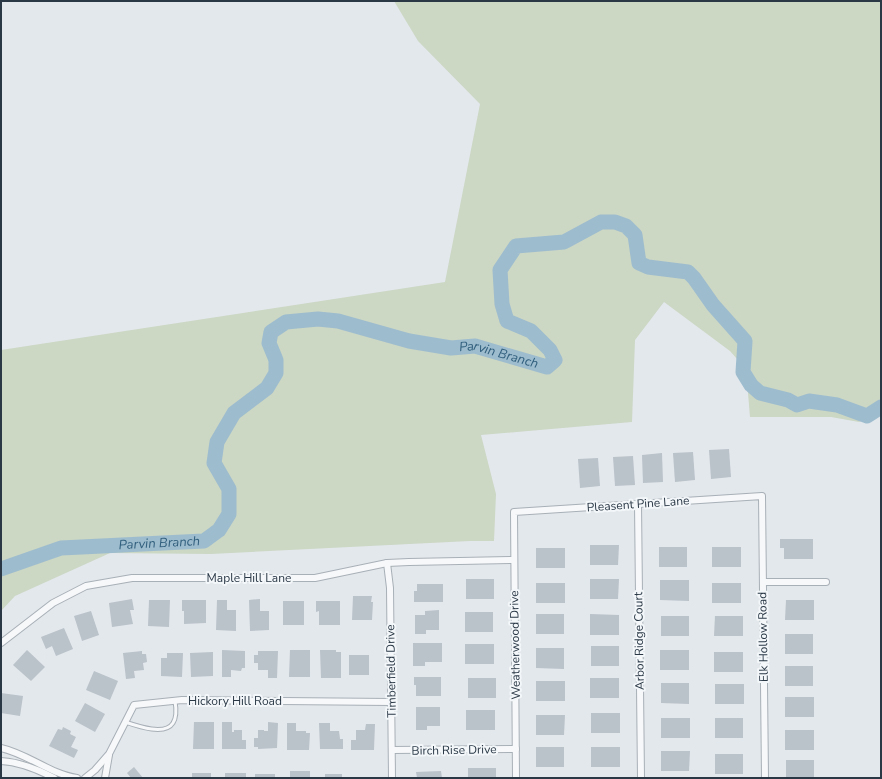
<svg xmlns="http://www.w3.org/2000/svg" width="882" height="779" font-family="'Nunito Sans',sans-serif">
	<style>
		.green { fill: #ccd7c4 }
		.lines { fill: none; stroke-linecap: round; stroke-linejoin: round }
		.river { stroke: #9dbcce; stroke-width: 15 }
		.building { fill: #bac2ca }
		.lane-casing { stroke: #a8b0b7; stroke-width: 5 }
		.street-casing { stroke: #a8b0b7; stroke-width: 8 }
		.lane { stroke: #f7f8fa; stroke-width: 3 }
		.street { stroke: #f7f8fa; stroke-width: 6 }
		.labels { text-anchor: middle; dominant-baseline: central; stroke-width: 4; stroke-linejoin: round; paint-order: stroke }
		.street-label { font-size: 12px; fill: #2a3846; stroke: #f3f7f9 }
		.water-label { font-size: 13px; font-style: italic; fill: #315f7d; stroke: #f3f7f9 }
	</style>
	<rect width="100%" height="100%" fill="#e3e8ec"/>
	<polygon class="green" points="394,1 881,1 881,413 859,422 831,417 750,417 746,369 730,351 664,302 635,340 632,422 481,435 496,494 494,541 470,541 211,554 110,553 15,596 1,611 1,350 445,282 480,104 418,41"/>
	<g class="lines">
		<path class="river" id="s1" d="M1 569 61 548 204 541 219 530 229 514V489L214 463 217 442 234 413 267 388 276 373V360L269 343 271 332 286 322 318 319 338 321 409 341 451 348 475 346 547 367 555 360 550 350 531 331 507 321 502 304 500 270 516 246 564 242 601 222H615L626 226 635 235 639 263 648 267 688 272 694 278 713 305 745 341 743 372 751 385 760 393 788 400 797 405 809 401 837 405 867 416 881 407"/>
	</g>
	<g class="building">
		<polygon points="729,449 731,477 711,479 709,450"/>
		<polygon points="693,452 695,480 675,482 673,453"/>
		<polygon points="662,453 663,482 643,483 642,455"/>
		<polygon points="633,456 635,485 615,486 613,457"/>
		<polygon points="598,458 600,486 580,488 578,459"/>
		<polygon points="780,539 813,539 813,559 784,559 784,548 780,548"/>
		<polygon points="590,545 619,545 618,565 590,565"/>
		<rect x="659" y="547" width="28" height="20"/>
		<rect x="712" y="547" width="29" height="20"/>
		<rect x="536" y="548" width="29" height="20"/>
		<rect x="466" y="579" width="28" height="20"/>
		<polygon points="590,579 619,579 618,599 590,599"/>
		<polygon points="660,580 689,580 689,601 660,600"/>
		<rect x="536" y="583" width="29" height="20"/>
		<rect x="712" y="583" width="29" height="20"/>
		<polygon points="417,584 443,584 443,602 414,602 414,591 417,591"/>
		<polygon points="353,596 372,596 371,602 373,602 372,620 352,620"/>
		<polygon points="132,599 134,610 130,610 133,624 112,627 109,603"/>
		<polygon points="260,599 260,611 269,611 269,630 250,631 249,600"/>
		<polygon points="149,600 170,600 169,627 148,626"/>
		<polygon points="182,600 206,600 206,623 184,624 184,611 182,611"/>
		<polygon points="217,600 227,600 227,610 236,610 236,631 216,630"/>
		<polygon points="786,600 814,600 814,620 785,620"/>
		<rect x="283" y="601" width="21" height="24"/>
		<polygon points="316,601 340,601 340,625 319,625 319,611 316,612"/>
		<polygon points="439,610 439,630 426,630 426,634 415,634 415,615 425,615 425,611"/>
		<polygon points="91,611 99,635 82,641 74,616"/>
		<rect x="465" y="612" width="28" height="20"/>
		<rect x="536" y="614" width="28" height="20"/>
		<polygon points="590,614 619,615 619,635 590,635"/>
		<rect x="661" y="616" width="28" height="20"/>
		<polygon points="715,616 743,616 743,636 714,636"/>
		<polygon points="64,628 73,649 56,656 52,646 46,649 41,637"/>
		<rect x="785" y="634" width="28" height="20"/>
		<polygon points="413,643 442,643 442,662 425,662 425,666 413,666"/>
		<rect x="465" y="644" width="29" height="20"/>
		<rect x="591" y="646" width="28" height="20"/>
		<polygon points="536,648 564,648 564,669 536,668"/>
		<polygon points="27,650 45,667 31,681 13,665"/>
		<polygon points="222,650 245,651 245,668 242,668 241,671 231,670 231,677 222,677"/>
		<polygon points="290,650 310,650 310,677 289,677"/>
		<polygon points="320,650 336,650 336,652 341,652 341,678 321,678"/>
		<rect x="660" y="650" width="29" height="20"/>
		<polygon points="142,651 142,654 146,654 147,662 143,663 144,670 134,671 135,678 126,679 123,653"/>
		<polygon points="258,651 278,651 277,678 268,678 268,670 258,670 258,663 254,663 254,655 258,655"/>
		<polygon points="213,652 213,676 191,677 190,653"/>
		<rect x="714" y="652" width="29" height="20"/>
		<polygon points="167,653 183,653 182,677 161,676 161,658 167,658"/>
		<rect x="349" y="655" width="20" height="20"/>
		<rect x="785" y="666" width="28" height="20"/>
		<polygon points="94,671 118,681 110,700 86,690"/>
		<polygon points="414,677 441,677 441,696 416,696 416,685 414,685"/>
		<rect x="468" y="678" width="28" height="20"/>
		<rect x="590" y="678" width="29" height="20"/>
		<rect x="536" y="681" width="29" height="20"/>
		<polygon points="661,683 689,683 689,704 661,703"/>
		<rect x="715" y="684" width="29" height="20"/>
		<polygon points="1,693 23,696 20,716 1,713"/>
		<rect x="785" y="697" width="29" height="20"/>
		<polygon points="85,703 105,714 95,732 75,721"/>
		<polygon points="416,707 440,707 440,726 427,726 427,730 416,730"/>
		<rect x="466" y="710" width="29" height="20"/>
		<rect x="591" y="713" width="29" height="20"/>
		<polygon points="536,715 565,715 564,735 536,735"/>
		<rect x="661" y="718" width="29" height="20"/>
		<rect x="715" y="718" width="28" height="20"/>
		<polygon points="194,722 214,722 214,749 193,749"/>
		<polygon points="222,722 232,722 232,732 234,732 234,730 242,730 242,740 246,740 246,749 222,749"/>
		<polygon points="268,722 278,723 277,748 258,749 258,747 254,747 254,738 258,738 258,730 264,730 264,731 268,731"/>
		<polygon points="287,723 296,723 296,731 306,731 306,733 310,733 309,750 287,750"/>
		<polygon points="319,723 330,723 330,731 339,731 340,739 343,739 343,749 320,749"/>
		<polygon points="366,724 375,724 374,750 351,750 351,740 356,740 356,730 365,730"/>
		<polygon points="63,727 71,731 70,734 76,737 71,747 78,750 74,758 49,746 58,729 62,730"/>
		<rect x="785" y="730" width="29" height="20"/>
		<rect x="536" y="747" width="28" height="20"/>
		<rect x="591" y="747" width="29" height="20"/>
		<polygon points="661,751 690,751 689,771 661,771"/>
		<rect x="715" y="754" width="28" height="20"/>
		<rect x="786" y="760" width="28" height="18"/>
		<polygon points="134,767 143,778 131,778 127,773"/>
		<rect x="468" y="768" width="28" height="10"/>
		<rect x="290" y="771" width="20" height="7"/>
		<polygon points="441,771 442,778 417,778 416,772"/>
		<rect x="192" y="773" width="19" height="5"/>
		<rect x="225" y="773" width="21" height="5"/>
		<rect x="255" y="774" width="20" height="4"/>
		<rect x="325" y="774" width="17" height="4"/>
	</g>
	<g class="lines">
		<defs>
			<path id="lane" d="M125 722C137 726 165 736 173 723 177 717 176 707 175 701"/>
			<g id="street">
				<polyline points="638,504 641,778"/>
				<polyline points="387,563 390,588 392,778"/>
				<polyline points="763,582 826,582"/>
				<polyline points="1,643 53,603 86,586 132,578 315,578 387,563 409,562 514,560"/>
				<path d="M1 748C28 754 50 774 77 778"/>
				<polyline points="392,750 516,749"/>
				<path d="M1 761C20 762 37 769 54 778"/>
				<polyline points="85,778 95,770 109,754 134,705 182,700 391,702"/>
				<polyline points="105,778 109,755"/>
				<polyline points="516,778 514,512 762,496 765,778"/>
			</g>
		</defs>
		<use href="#lane" class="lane-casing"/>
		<use href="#street" class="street-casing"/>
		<use href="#lane" class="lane"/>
		<use href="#street" class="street"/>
	</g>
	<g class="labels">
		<g class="street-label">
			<text transform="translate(638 504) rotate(-4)">Pleasent Pine Lane</text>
			<text x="249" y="578">Maple Hill Lane</text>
			<text transform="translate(763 637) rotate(-91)">Elk Hollow Road</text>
			<text transform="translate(639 641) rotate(-91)">Arbor Ridge Court</text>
			<text transform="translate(515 645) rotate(-91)">Weatherwood Drive</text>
			<text transform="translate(391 671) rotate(-91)">Timberfield Drive</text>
			<text x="235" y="701">Hickory Hill Road</text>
			<text transform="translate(454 750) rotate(-1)">Birch Rise Drive</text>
		</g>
		<g class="water-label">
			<text stroke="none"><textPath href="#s1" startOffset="691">Parvin Branch</textPath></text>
			<text stroke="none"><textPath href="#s1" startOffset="162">Parvin Branch</textPath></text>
		</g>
	</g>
	<rect width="882" height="779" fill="none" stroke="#2a3846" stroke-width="4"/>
</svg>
